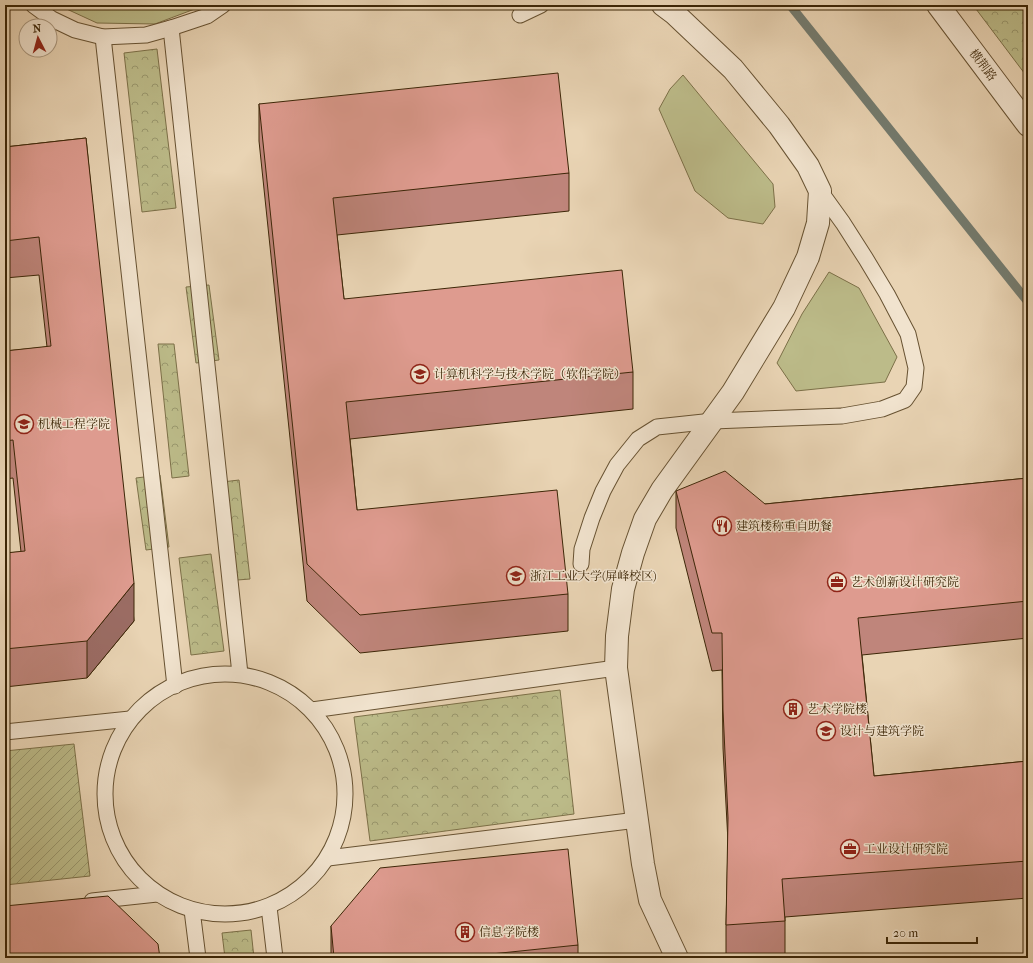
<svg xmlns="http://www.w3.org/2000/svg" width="1033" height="963" font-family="'IM FELL French Canon','Noto Serif SC',serif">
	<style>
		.green { fill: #bcbb89; stroke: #7c7048 }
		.forest { fill: url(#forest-crowns); stroke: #7c7048 }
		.garden { fill: url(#garden-furrows); stroke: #7c7048 }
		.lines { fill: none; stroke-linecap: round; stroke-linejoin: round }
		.stream { stroke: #747c70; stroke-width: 9 }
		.service-casing { stroke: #675232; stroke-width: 17 }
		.minor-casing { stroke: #675232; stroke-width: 24 }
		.tertiary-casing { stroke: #675232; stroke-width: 24 }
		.service { stroke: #f1e3ce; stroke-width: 15 }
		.minor { stroke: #f1e3ce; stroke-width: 22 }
		.tertiary { stroke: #f1e3ce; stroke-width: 22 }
		.wall { fill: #bf857b; stroke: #3c2607 }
		.shaded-wall { fill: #9b6c64; stroke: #3c2607 }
		.building { fill: #de9b8f; stroke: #3c2607 }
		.labels { text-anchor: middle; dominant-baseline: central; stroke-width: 3; stroke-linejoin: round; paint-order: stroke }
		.street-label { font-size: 12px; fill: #3c2607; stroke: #f1e3ce }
		.poi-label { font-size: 12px; fill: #3c2607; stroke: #f1e3ce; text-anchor: start }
	</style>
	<defs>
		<pattern id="forest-crowns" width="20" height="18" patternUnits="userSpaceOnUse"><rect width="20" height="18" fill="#bcbb89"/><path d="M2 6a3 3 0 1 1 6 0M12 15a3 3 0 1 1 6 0" fill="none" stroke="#9a986e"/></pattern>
		<pattern id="garden-furrows" width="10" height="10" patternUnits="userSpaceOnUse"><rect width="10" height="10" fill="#bcbb89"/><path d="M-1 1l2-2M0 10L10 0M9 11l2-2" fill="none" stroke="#9a986e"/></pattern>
	</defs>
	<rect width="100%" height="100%" fill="#e9d4b4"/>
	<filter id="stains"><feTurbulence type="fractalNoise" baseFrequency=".005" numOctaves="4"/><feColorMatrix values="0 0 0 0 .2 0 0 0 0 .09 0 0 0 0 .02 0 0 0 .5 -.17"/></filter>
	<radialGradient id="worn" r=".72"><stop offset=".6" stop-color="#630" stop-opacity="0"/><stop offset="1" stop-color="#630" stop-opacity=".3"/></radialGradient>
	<g class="green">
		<polygon points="58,5 201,5 200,7 155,24 97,23"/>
		<polygon points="683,75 773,184 775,207 763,224 728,218 695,191 659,109 670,89"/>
		<polygon points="829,272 859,288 897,357 885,382 796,391 777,363 802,314"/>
	</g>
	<g class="forest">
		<polygon points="973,5 1028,5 1028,78"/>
		<polygon points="157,49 176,208 142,212 124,53"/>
		<polygon points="209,285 219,360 196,363 186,287"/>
		<polygon points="158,344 174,344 189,476 172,478"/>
		<polygon points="160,475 169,547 146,550 136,478"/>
		<polygon points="239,480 250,579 225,581 214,483"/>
		<polygon points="211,554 224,651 191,655 179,558"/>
		<polygon points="560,690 574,814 370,841 354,717"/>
		<polygon points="251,930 254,958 225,958 222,933"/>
	</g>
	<polygon class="garden" points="74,744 90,876 5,885 5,751"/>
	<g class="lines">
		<polyline class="stream" points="790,5 1028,302"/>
		<defs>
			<g id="service">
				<polyline points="33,5 52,19 75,30 103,37 146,35 171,28 207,16 223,5"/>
				<polyline points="520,15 541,5"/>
				<polyline points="171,28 240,674"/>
				<polyline points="103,37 175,686"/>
				<polyline points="581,564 582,549 592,518 603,491 617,465 638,439 657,427 713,421 842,416 882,409 905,400 914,387 916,368 908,334 887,294 866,259 843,223 820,191"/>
				<circle cx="225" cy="794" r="120"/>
				<polyline points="312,710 616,668"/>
				<polyline points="5,732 130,719"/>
				<polyline points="328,858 637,820"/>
				<polyline points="92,901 157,894"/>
				<polyline points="269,907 275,958"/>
				<polyline points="192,910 198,958"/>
			</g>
			<polyline id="minor" points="663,5 675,14 733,69 779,125 808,166 820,191 818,223 808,257 784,308 733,392 662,490 645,519 633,553 623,589 617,636 616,668 643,864 650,900 677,958"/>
			<polyline id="tertiary" points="938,5 1028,125"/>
		</defs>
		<use href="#service" class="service-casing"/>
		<use href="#minor" class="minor-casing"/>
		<use href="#tertiary" class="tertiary-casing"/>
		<use href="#service" class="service"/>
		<use href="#minor" class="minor"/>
		<use href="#tertiary" class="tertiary"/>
	</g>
	<g class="wall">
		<polygon points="259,104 569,173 569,211 337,235 344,299 633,372 633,409 350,439 357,510 568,594 568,631 360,653 307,601 259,141"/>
		<polygon points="86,138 134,621 87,678 5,687 5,553 21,552 13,478 5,479 5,351 47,347 39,275 5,278 5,147"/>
		<polygon points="1028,478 1028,638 862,655 874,776 1028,761 1028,898 785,917 785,958 726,958 726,925 728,842 723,748 722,670 712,671 676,528 676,491 765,504"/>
		<polygon points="331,926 578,945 578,958 331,958"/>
	</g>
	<polygon class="shaded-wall" points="134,583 134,621 87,678 87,641"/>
	<g class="building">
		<polygon points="558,73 569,173 333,198 344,299 622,270 633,372 346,402 357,510 557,490 568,594 360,615 307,564 259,104"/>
		<polygon points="86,138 134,583 87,641 5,649 5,553 25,551 13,440 5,441 5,351 51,346 39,237 5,241 5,147"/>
		<polygon points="725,471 765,504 1028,478 1028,601 858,618 874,776 1028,761 1028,861 782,879 785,921 726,925 728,818 723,710 722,633 712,633 676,491"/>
		<polygon points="568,849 578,945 453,958 334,958 331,926 380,868"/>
		<polygon points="108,896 158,944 160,958 5,958 5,906"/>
	</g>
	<defs>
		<symbol id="university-ring" viewBox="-11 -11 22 22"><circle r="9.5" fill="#f1e3ce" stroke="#8f2418" stroke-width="1.5"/><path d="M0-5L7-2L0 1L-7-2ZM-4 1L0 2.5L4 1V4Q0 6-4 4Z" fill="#8f2418"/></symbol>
		<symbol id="restaurant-ring" viewBox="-11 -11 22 22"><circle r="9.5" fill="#f1e3ce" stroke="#8f2418" stroke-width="1.5"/><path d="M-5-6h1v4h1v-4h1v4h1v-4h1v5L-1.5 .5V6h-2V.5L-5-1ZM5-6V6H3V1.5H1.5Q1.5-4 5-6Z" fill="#8f2418"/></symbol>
		<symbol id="office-ring" viewBox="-11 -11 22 22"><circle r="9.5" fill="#f1e3ce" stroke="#8f2418" stroke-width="1.5"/><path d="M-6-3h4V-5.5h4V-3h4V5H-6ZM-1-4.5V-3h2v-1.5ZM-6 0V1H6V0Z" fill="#8f2418"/></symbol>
		<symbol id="building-ring" viewBox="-11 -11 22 22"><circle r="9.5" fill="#f1e3ce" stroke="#8f2418" stroke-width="1.5"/><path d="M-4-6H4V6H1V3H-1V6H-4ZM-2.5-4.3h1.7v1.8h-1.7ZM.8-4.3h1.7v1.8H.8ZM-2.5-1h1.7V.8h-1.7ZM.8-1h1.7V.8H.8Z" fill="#8f2418"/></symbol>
	</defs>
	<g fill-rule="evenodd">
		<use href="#university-ring" x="409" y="363" width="22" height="22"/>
		<use href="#university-ring" x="13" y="413" width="22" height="22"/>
		<use href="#restaurant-ring" x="711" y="515" width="22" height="22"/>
		<use href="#university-ring" x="505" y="565" width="22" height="22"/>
		<use href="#office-ring" x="826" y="571" width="22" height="22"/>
		<use href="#building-ring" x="782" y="698" width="22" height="22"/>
		<use href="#university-ring" x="815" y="720" width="22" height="22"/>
		<use href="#office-ring" x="839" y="838" width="22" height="22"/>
		<use href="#building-ring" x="454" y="921" width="22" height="22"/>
	</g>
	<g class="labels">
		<g class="street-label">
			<text transform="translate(983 65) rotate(53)">横荆路</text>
		</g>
		<g class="poi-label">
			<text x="434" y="374">计算机科学与技术学院（软件学院）</text>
			<text x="38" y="424">机械工程学院</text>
			<text x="736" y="526">建筑楼称重自助餐</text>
			<text x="530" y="576">浙江工业大学(屏峰校区)</text>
			<text x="851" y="582">艺术创新设计研究院</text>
			<text x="807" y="709">艺术学院楼</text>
			<text x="840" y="731">设计与建筑学院</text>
			<text x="864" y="849">工业设计研究院</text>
			<text x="479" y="932">信息学院楼</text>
		</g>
	</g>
	<rect width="1033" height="963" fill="none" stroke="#e9d4b4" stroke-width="20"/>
	<rect x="6" y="6" width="1021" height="951" fill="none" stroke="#3c2607" stroke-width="2"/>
	<rect x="10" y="10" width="1013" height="943" fill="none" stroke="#3c2607"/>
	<g transform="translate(38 38) rotate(354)"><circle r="19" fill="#f1e3ce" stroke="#a9977e"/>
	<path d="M0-3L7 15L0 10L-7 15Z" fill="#8f2418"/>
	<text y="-6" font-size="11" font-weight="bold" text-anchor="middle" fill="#3c2607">N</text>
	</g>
	<path d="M887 937v6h90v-6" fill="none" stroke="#3c2607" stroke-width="2"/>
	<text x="893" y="937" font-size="12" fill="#3c2607" stroke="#f1e3ce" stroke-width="3" paint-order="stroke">20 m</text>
	<rect width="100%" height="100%" filter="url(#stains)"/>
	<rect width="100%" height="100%" fill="url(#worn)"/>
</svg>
